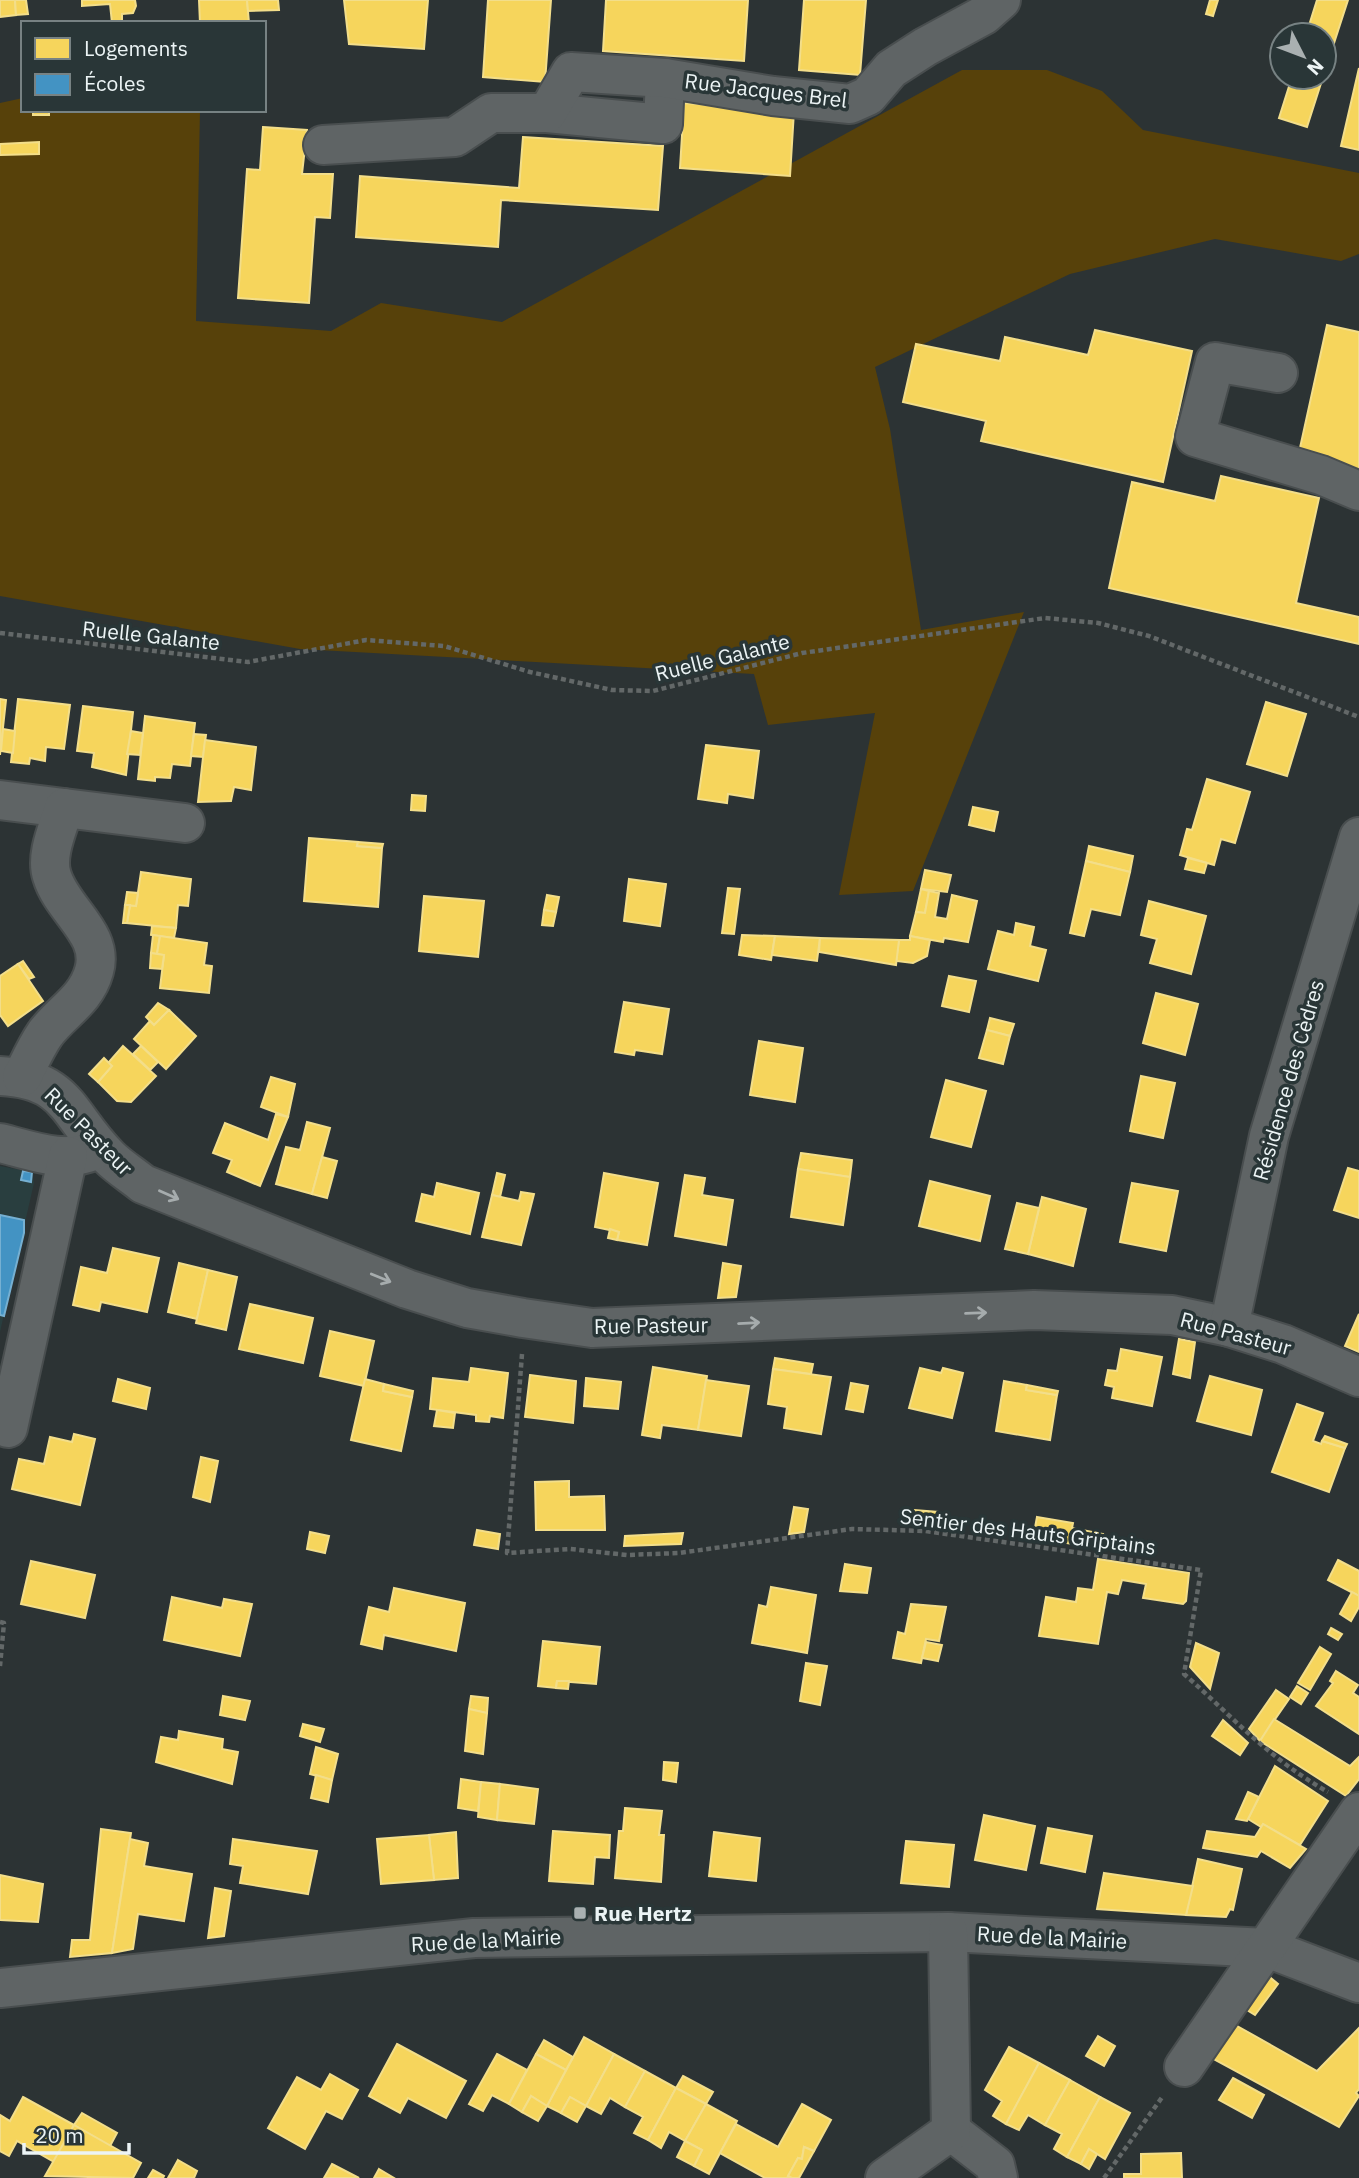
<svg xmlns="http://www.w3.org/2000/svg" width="1359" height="2178" font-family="'IBM Plex Sans',sans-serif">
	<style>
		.built { fill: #293e3f }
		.green { fill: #57410a }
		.homes { fill: #f6d55c; stroke: #f3de8a; stroke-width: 2 }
		.schools { fill: #4393c3; stroke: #76b0d2; stroke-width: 2 }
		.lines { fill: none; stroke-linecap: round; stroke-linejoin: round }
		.minor-casing { stroke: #494e4f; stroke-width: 42 }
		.path { stroke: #636868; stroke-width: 4.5; stroke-dasharray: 5 3.5; stroke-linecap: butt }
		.minor { stroke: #5f6465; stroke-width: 38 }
		.oneway { stroke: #a6acad }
		.poi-dot { fill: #a9b0b1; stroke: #293637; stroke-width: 2.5 }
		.labels { text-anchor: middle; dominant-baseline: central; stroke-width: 7; stroke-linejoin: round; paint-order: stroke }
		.street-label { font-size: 21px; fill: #ecf4f5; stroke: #293637 }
		.poi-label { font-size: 21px; font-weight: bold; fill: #ecf4f5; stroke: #293637; text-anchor: start }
	</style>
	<rect width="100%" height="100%" fill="#2c3334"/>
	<polygon class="built" points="0,1166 32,1172 34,1183 0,1332"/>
	<polygon class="green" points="962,70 1047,70 1102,91 1143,130 1359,173 1359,254 1341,261 1215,239 1070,274 875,367 890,429 921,630 1024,612 913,891 839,895 875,713 768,725 754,674 300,649 0,596 0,103 23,98 23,110 200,110 196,321 331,331 381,303 502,322"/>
	<g class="homes">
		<polygon points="0,0 15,0 16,15 0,17"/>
		<polygon points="15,0 26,0 28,14 16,15"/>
		<polygon points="82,0 135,0 136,6 133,13 122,14 122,23 112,23 110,4 82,6"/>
		<polygon points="199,0 247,0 249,23 200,23"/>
		<polygon points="247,0 278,0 279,10 248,11"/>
		<polygon points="344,0 428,0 424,49 349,44"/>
		<polygon points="488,0 551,0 545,82 483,77"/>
		<polygon points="606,0 748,0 744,61 603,51"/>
		<polygon points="804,0 866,0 860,75 799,70"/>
		<polygon points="1210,0 1218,0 1213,16 1206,14"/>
		<polygon points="1317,0 1348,0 1324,74 1324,35 1306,35"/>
		<polygon points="1359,68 1359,150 1341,146"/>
		<polygon points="1292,77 1323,77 1307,127 1279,118"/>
		<polygon points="684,103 794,111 790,176 680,168"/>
		<rect x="33" y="110" width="16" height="5"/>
		<polygon points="263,127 307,130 302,174 333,174 330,218 315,217 309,303 238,298 247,169 260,170"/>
		<polygon points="523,137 663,146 658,210 501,200 498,247 356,237 360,176 519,188"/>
		<polygon points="39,142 39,154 0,155 0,144"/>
		<polygon points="1327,325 1359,332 1359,470 1298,457"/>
		<polygon points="1095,330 1192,351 1163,482 981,441 986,421 903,402 916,344 1000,361 1005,337 1088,355"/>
		<polygon points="1221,476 1319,498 1296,603 1359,617 1359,644 1109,588 1132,482 1215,501"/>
		<polygon points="0,699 6,700 0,755"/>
		<polygon points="18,699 70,705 64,749 46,747 45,761 30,758 29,764 11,762"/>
		<polygon points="1266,702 1306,714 1287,776 1247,764"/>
		<polygon points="83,706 133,712 126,775 92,767 94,753 77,751"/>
		<polygon points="145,716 195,723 190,766 172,764 170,778 155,777 155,781 138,779"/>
		<polygon points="3,729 15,731 13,753 1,751"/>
		<polygon points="131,731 143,733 140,755 127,754"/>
		<polygon points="194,734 206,735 203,757 191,756"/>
		<polygon points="205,740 256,747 251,790 234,787 231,801 198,802"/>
		<polygon points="706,745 759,751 753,798 728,794 727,803 698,799"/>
		<polygon points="1207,779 1250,792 1235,843 1221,839 1214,865 1180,855 1187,829 1192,830"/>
		<polygon points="412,795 426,796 425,811 411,810"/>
		<polygon points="973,807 998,812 994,831 969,825"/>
		<polygon points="309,838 358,842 357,846 382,848 378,907 304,901"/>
		<polygon points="358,842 383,844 382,848 357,846"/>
		<polygon points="1089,846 1133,856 1130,872 1086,861"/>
		<polygon points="1188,858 1207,863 1204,873 1185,869"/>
		<polygon points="1086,861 1130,872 1120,915 1091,909 1084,936 1070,933"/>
		<polygon points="925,870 951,875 947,892 921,889"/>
		<polygon points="141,872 191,879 188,906 178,905 176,928 127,923 130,905 136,906"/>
		<polygon points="629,879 666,884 660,926 624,921"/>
		<polygon points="728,888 740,889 734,934 722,933"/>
		<polygon points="921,889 929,891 925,913 916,912"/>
		<polygon points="929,891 939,893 935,917 947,919 952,895 977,901 968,942 944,938 943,942 910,936 916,912 925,913"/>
		<polygon points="127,892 138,893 136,906 125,905"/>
		<polygon points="547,895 559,897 556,912 544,910"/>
		<polygon points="424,896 484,901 478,957 419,951"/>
		<polygon points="1149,901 1206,916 1191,974 1150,963 1157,939 1141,935"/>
		<polygon points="125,905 130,905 127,923 123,923"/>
		<polygon points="544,910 556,912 553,926 542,925"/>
		<polygon points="1016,923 1034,927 1030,946 1046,950 1038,981 988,969 998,931 1014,935"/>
		<polygon points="152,926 176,928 174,938 151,935"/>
		<polygon points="153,935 160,936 157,954 151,953"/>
		<polygon points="742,935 775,936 771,960 739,955"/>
		<polygon points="160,936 207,943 204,965 212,966 209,993 160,988 164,955 157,954"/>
		<polygon points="775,936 820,938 817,961 772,955"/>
		<polygon points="910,936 930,940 927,956 913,963 896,961 899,940 910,940"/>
		<polygon points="820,938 899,940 896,965 819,952"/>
		<polygon points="151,953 164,955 162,969 150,968"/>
		<polygon points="23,961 34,977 29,979 18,964"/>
		<polygon points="18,964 43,1001 8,1026 0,1015 0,976"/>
		<polygon points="949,976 976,981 969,1012 942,1006"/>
		<polygon points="1156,993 1198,1004 1185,1055 1143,1043"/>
		<polygon points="624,1002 669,1009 662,1054 635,1050 634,1055 615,1052"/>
		<polygon points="158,1003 169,1010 154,1025 146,1017"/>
		<polygon points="169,1010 196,1036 166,1069 134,1039 150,1021 154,1025"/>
		<polygon points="990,1018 1014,1024 1010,1036 987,1030"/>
		<polygon points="987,1030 1010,1036 1003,1064 979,1058"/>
		<polygon points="759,1041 803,1048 795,1102 750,1095"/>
		<polygon points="123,1046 156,1076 131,1102 117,1101 98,1082 112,1066 108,1063"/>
		<polygon points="141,1046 158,1062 150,1070 133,1054"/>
		<polygon points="104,1058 112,1066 98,1082 89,1074"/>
		<polygon points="1141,1076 1175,1083 1163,1138 1130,1131"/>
		<polygon points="271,1077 295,1084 288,1117 261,1107"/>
		<polygon points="946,1080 986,1091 971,1147 931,1137"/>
		<polygon points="276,1114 288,1117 260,1186 227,1172 232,1160 213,1153 225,1123 268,1140"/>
		<polygon points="307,1122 330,1128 312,1194 276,1184 286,1147 300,1150"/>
		<polygon points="801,1153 852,1160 850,1177 798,1169"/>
		<polygon points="322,1157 337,1161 327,1198 312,1194"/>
		<polygon points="1348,1168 1359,1171 1359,1218 1334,1210"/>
		<polygon points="798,1169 850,1177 843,1225 791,1217"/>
		<polygon points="497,1173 505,1175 500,1197 492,1195"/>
		<polygon points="604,1173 658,1183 647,1245 617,1240 619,1232 595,1227"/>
		<polygon points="685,1175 705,1178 702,1195 733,1200 726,1245 675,1236"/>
		<polygon points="930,1181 990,1196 980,1241 919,1226"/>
		<polygon points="437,1183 479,1193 470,1234 416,1221 422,1194 434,1197"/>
		<polygon points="1132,1183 1178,1191 1166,1251 1120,1242"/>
		<polygon points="521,1192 534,1194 521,1245 482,1237 492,1195 519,1201"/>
		<polygon points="1042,1197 1086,1209 1073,1266 1028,1254"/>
		<polygon points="1017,1203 1039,1208 1028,1254 1005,1249"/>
		<polygon points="610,1229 619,1232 617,1240 608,1238"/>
		<polygon points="113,1248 159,1258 147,1312 101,1302 99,1311 73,1305 81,1267 107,1273"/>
		<polygon points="179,1263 208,1270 197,1319 168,1312"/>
		<polygon points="723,1263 741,1266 736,1297 718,1298"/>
		<polygon points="208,1270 237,1277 226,1330 196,1323"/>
		<polygon points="250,1304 313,1318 303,1363 239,1349"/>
		<polygon points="1359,1314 1359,1352 1345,1346"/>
		<polygon points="330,1331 374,1341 364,1386 320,1376"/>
		<polygon points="1179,1339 1195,1342 1190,1378 1173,1374"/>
		<polygon points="1121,1349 1162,1357 1152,1406 1112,1398 1114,1387 1105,1385 1108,1370 1117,1371"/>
		<polygon points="775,1358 813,1364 811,1374 773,1369"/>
		<polygon points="653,1367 707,1376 698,1430 662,1425 660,1438 642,1435"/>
		<polygon points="471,1368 508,1373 503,1418 490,1416 489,1422 476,1421 476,1415 430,1409 433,1378 469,1382"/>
		<polygon points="920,1368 941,1373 943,1368 963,1373 952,1418 909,1408"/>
		<polygon points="773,1369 831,1377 821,1434 784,1428 787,1407 768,1404"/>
		<polygon points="530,1375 576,1381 573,1423 525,1417"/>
		<polygon points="1210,1376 1262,1390 1251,1435 1197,1421"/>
		<polygon points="586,1378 621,1382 618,1409 584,1406"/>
		<polygon points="118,1379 150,1388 146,1409 113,1401"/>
		<polygon points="365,1379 384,1384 383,1391 412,1397 401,1451 351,1440"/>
		<polygon points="706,1380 749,1386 741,1436 698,1430"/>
		<polygon points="1004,1381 1027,1385 1026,1390 1057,1395 1050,1440 996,1431"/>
		<polygon points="851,1383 868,1386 863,1412 846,1409"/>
		<polygon points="384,1384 413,1391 412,1397 383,1391"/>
		<polygon points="1027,1385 1058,1391 1057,1395 1026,1390"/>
		<polygon points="1297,1404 1323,1413 1313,1441 1321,1444 1322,1441 1345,1448 1329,1492 1272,1472"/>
		<polygon points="437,1410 455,1413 453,1428 434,1426"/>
		<polygon points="74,1434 95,1439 80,1505 12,1489 19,1459 44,1464 50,1437 72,1442"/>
		<polygon points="1325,1436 1347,1444 1345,1448 1322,1441"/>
		<polygon points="201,1457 218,1461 210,1502 193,1497"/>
		<polygon points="569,1481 569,1497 604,1496 605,1530 536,1530 535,1482"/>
		<polygon points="794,1507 808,1509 804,1532 789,1534"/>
		<polygon points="914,1510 938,1512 934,1523 912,1522"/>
		<polygon points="1037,1517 1073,1523 1072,1528 1103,1534 1100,1548 1033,1538"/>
		<polygon points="477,1530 500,1534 498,1549 474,1545"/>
		<polygon points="310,1532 329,1536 325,1553 307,1549"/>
		<polygon points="683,1533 681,1544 624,1546 625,1536"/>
		<polygon points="1098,1559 1189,1573 1186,1601 1183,1604 1143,1598 1146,1584 1122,1580 1118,1594 1107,1592 1098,1644 1039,1636 1046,1597 1076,1602 1078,1588 1093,1590"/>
		<polygon points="1338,1560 1359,1571 1359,1596 1328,1580"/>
		<polygon points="31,1561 95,1575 85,1618 21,1604"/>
		<polygon points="845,1564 871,1568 867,1593 840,1591"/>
		<polygon points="771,1587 816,1595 807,1653 752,1643 759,1605 767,1607"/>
		<polygon points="394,1588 465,1603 456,1651 384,1635 382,1649 361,1644 369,1607 389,1612"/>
		<polygon points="1352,1592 1359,1596 1359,1607 1351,1621 1340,1614"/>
		<polygon points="172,1597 222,1608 224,1599 252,1604 240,1656 164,1640"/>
		<polygon points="911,1604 946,1607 939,1641 926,1639 921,1663 893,1658 898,1632 905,1634"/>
		<polygon points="1331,1628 1342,1634 1338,1640 1328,1634"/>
		<polygon points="543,1641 600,1647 596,1684 557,1681 556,1688 538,1686"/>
		<polygon points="926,1642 942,1645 938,1661 922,1658"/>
		<polygon points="1196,1643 1219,1653 1210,1689 1190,1667"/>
		<polygon points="1320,1647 1331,1654 1310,1690 1298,1683"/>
		<polygon points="806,1663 827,1666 820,1705 800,1701"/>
		<polygon points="1336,1671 1358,1685 1353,1693 1359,1697 1359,1734 1316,1706 1333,1683 1330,1681"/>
		<polygon points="557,1681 569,1681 568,1689 556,1688"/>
		<polygon points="1297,1686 1308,1693 1301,1704 1290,1697"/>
		<polygon points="1276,1690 1289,1699 1260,1741 1249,1729"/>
		<polygon points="223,1696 250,1701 245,1720 220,1715"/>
		<polygon points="471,1696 488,1698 487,1713 469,1709"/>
		<polygon points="469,1709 487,1713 483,1754 465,1751"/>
		<polygon points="1274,1719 1350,1766 1359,1757 1359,1779 1346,1796 1260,1741"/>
		<polygon points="1223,1720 1248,1743 1240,1755 1212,1736"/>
		<polygon points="303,1724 324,1729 320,1742 300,1736"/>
		<polygon points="179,1731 223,1739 222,1749 238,1752 232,1784 156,1762 161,1737 178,1740"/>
		<polygon points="316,1747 338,1754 332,1780 310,1774"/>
		<polygon points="664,1762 678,1763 676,1782 663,1780"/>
		<polygon points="1275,1766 1328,1801 1300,1845 1263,1824 1261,1827 1248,1819"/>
		<polygon points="316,1775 332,1780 328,1802 311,1798"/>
		<polygon points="461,1779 481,1782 478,1811 458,1808"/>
		<polygon points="481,1782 500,1784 497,1820 478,1817"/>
		<polygon points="500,1784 538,1789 534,1824 497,1820"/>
		<polygon points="1248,1792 1259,1797 1247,1821 1236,1819"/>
		<polygon points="625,1808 662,1811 659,1835 664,1835 661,1882 615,1878 619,1831 623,1831"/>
		<polygon points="984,1815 1035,1826 1026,1870 975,1860"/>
		<polygon points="1263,1824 1306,1849 1290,1868 1261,1851 1257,1857 1203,1848 1207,1831 1255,1837"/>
		<polygon points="1048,1828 1092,1836 1085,1872 1041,1863"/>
		<polygon points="101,1829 131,1833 112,1953 70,1957 72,1940 90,1940"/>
		<polygon points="553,1831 610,1835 609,1858 595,1857 593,1884 549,1881"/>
		<polygon points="456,1832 458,1878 434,1880 429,1835"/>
		<polygon points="714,1832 760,1838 756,1881 709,1876"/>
		<polygon points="429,1835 434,1880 381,1884 377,1839"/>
		<polygon points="130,1839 148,1843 144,1866 192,1874 184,1921 138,1914 133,1949 112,1953"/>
		<polygon points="233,1839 317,1851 308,1894 240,1883 243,1866 230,1864"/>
		<polygon points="906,1841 954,1845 949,1887 901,1883"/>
		<polygon points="1198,1859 1242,1869 1233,1910 1230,1909 1226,1917 1186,1915"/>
		<polygon points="1104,1873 1193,1886 1186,1915 1097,1909"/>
		<polygon points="0,1875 43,1884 38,1922 0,1920"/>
		<polygon points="215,1888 231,1891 224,1936 208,1938"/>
		<polygon points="1266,1974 1278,1984 1255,2015 1242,2007"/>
		<polygon points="1230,2022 1317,2071 1359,2028 1359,2089 1356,2093 1359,2096 1339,2127 1206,2055"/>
		<polygon points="1098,2036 1115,2046 1104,2066 1086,2056"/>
		<polygon points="584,2037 614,2054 586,2106 570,2097 561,2113 547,2106"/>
		<polygon points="544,2040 573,2057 566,2070 536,2054"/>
		<polygon points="397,2044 466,2081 446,2118 408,2098 400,2113 369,2096"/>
		<polygon points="1009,2047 1039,2063 1006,2124 993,2116 1002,2101 985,2090"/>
		<polygon points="497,2054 527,2070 509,2104 492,2095 483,2111 469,2104"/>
		<polygon points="536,2054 566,2070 547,2106 531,2096 522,2112 509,2104"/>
		<polygon points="614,2054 645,2071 625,2107 610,2098 601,2114 586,2106"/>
		<polygon points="1039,2063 1070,2080 1045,2125 1028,2115 1019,2130 1006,2124"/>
		<polygon points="645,2071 676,2088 648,2140 634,2133 643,2117 625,2107"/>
		<polygon points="330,2074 358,2090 342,2119 326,2111 305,2149 268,2128 297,2077 321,2090"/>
		<polygon points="683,2076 713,2092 706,2104 676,2088"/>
		<polygon points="1233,2078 1264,2095 1252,2118 1219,2100"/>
		<polygon points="1070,2080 1100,2097 1067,2157 1054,2149 1062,2134 1045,2125"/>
		<polygon points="676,2088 706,2104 685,2141 669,2132 661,2148 648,2140"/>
		<polygon points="531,2096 547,2106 538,2121 522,2112"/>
		<polygon points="23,2097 74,2125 54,2162 17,2141 9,2156 0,2151 0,2115 10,2121"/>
		<polygon points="570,2097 586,2106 577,2122 561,2113"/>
		<polygon points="1100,2097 1130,2113 1105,2159 1089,2149 1081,2164 1067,2157"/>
		<polygon points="706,2104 737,2121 709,2174 694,2166 702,2150 685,2141"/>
		<polygon points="802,2104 831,2120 814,2151 804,2147 802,2159 798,2158 788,2176 792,2178 765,2178 720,2153 736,2124 778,2147"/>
		<polygon points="82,2113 117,2133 110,2146 74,2125"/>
		<polygon points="74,2125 141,2163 133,2178 45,2176"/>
		<polygon points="685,2141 702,2150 694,2166 677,2157"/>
		<polygon points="804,2147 814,2151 799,2178 792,2178 788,2176 798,2158 802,2159"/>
		<polygon points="1089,2149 1097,2154 1089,2169 1081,2164"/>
		<polygon points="1181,2153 1182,2178 1124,2178 1124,2174 1141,2174 1141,2154"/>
		<polygon points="178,2160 197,2171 194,2178 168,2178"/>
		<polygon points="332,2164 359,2178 324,2178"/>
		<polygon points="379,2169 394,2178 374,2178"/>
		<polygon points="153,2170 164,2176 163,2178 148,2178"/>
	</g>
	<g class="schools">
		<polygon points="23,1171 32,1172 31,1182 21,1180"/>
		<polygon points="0,1215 24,1220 24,1233 4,1316 0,1315"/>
	</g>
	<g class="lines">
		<defs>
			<g id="minor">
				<polyline points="547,113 663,124 665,78"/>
				<polyline points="323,145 455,137 491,113 547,113 571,72 665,78 773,96 850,104 868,96 891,69 925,47 984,15 1001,0"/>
				<polyline points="1278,373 1215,362 1195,437 1321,475 1359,491"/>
				<polyline points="0,800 64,808"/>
				<path d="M0 1076C69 1079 67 1115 109 1157 119 1167 132 1175 143 1184L407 1289 467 1308 523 1318 592 1328 1034 1310 1172 1315 1229 1327 1283 1344 1359 1377"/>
				<path d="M22 1077C29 1063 36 1047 45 1034 61 1012 86 1000 94 971 105 934 62 910 52 876 45 856 58 828 64 808L185 823"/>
				<path d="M0 1143C30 1150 64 1164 93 1151"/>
				<polyline points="1229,1327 1269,1136 1359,837"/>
				<polyline points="8,1428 68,1156"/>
				<polyline points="0,1988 474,1938 948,1932 1267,1948 1359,1983"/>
				<polyline points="1184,2067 1359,1812"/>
				<polyline points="951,2131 995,2165 998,2178"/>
				<polyline points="885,2178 951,2131 948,1932"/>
			</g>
		</defs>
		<use href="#minor" class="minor-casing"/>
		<g class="path">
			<polyline points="0,633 248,662 366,640 444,646 530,672 612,690 653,691 802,653 1045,618 1098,623 1149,636 1359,717"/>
			<path d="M522 1354 507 1553 570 1549 627 1555 679 1553 852 1529 925 1531 1201 1570 1184 1674C1234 1718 1268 1758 1328 1792"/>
			<polyline points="0,1622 4,1623 0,1666"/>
			<polyline points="1104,2178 1163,2096"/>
		</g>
		<use href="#minor" class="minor"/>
	</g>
	<defs><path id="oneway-shaft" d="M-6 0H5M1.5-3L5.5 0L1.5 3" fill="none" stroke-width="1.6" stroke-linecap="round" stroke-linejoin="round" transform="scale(1.75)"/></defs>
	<g class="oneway">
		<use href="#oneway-shaft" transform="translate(169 1195) rotate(24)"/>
		<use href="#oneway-shaft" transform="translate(381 1278) rotate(22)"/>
		<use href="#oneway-shaft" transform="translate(976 1313) rotate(-2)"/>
		<use href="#oneway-shaft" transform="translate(749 1323) rotate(-3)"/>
	</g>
	<rect class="poi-dot" x="573" y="1906" width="14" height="14" rx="3.5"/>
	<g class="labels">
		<g class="street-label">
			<text transform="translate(766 90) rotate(7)">Rue Jacques Brel</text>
			<text transform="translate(151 635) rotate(6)">Ruelle Galante</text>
			<text transform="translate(722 657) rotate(-14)">Ruelle Galante</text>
			<text transform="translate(1288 1080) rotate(-74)">Résidence des Cèdres</text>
			<text transform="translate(89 1131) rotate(45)">Rue Pasteur</text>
			<text transform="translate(651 1325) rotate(-1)">Rue Pasteur</text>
			<text transform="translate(1236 1333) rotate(15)">Rue Pasteur</text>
			<text transform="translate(1028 1531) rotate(7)">Sentier des Hauts Griptains</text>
			<text transform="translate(1052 1937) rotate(3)">Rue de la Mairie</text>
			<text transform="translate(486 1940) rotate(-3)">Rue de la Mairie</text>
		</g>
		<g class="poi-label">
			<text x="594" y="1913">Rue Hertz</text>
		</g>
	</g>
	<rect x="21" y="21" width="245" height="91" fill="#293637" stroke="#778283" stroke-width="2"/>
	<rect x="35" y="38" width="35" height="21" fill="#f6d55c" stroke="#778283" stroke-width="2"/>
	<text x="84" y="56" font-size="21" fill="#ecf4f5">Logements</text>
	<rect x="35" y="74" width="35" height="21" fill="#4393c3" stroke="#778283" stroke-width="2"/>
	<text x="84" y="91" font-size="21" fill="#ecf4f5">Écoles</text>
	<g transform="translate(1303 56) rotate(132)"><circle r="33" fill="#293637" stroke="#778283" stroke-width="2"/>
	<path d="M0-5L12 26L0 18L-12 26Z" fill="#a9b0b1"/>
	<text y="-10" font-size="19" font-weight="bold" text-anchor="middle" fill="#ecf4f5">N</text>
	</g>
	<path d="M24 2143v10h105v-10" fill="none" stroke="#ecf4f5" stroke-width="3.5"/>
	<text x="35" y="2143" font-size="21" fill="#ecf4f5" stroke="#293637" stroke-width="5" paint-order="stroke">20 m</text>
</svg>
